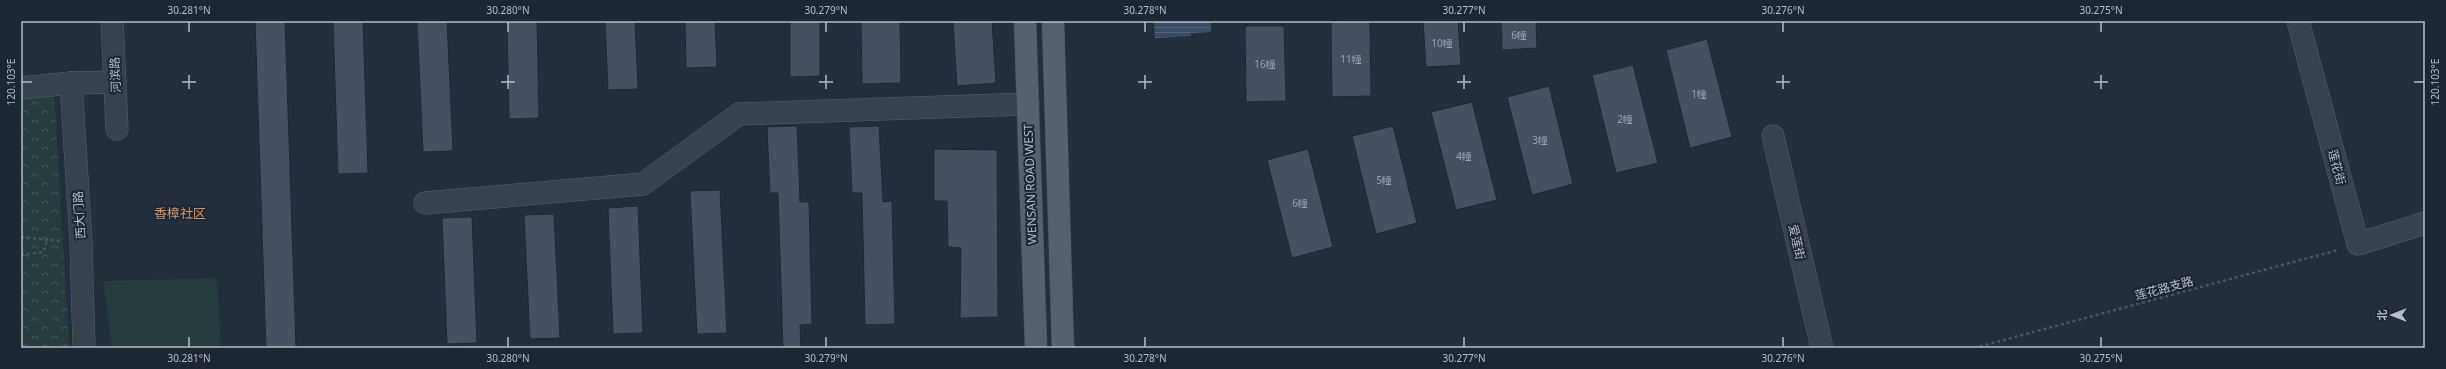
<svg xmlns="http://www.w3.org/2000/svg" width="2446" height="369" font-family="'Noto Sans','Noto Sans SC',sans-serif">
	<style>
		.park { fill: url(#park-crowns) }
		.pitch { fill: #263c3f }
		.water { fill: url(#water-rules) }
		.building { fill: #455162; stroke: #1f2835 }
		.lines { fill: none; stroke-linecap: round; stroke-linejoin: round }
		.minor-casing { stroke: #565f6c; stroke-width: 23 }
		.major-casing { stroke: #414a57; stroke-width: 23 }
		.path { stroke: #44595c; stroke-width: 2.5; stroke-dasharray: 3 3; stroke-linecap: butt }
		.minor { stroke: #38414e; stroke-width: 22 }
		.major { stroke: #56606e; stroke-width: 22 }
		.ticks { fill: none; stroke: #b4bcc9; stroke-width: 1.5 }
		.labels { text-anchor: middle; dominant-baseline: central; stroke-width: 4; stroke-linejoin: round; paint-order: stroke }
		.number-label { font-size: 10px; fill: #98a1af }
		.street-label { font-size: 12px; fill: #b4bcc9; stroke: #1d2633 }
		.neighbourhood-label { font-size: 13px; fill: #d59563; stroke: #1d2633 }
		.neatline { fill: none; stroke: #b4bcc9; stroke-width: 1.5 }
		.ticks-label { font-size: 10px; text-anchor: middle; fill: #b4bcc9 }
	</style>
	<defs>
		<pattern id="park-crowns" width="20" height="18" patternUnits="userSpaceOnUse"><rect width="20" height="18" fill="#263c3f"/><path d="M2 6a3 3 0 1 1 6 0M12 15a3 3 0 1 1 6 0" fill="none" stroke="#435659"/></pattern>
		<pattern id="water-rules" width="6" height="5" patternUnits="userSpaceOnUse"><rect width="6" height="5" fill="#394c67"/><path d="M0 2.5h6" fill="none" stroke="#53647b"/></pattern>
	</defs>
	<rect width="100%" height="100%" fill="#242f3e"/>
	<path class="park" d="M54 94C60 179 63 264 70 348H21V100Z"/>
	<polygon class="pitch" points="217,278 221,348 112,348 103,281"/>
	<polygon class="water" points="1154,21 1211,21 1211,32 1191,33 1191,36 1155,38"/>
	<g class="building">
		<polygon points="255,21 285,21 296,348 266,348"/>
		<polygon points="333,21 363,21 368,173 338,174"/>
		<polygon points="417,21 447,21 453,151 423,152"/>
		<polygon points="507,21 537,21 539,118 509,119"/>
		<polygon points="605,21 635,21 638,89 608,90"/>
		<polygon points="685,21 715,21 717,67 686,68"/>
		<polygon points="790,21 820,21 820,76 790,77"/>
		<polygon points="861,21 900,21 901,83 862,84"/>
		<polygon points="953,21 992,21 996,83 957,86"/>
		<polygon points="1370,21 1371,96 1332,97 1331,22"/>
		<polygon points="1423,21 1458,21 1461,65 1426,67"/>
		<polygon points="1501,21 1536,21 1537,48 1502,50"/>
		<polygon points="1245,26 1284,26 1286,101 1246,102"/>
		<polygon points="1707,39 1732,137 1690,148 1666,50"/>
		<polygon points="1633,65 1658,163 1616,173 1592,75"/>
		<polygon points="1549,86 1573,184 1532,195 1507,97"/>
		<polygon points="1472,102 1497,200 1456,210 1431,112"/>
		<polygon points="797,126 800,202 809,202 812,324 800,325 801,348 783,348 778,193 770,193 767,127"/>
		<polygon points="879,126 883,202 892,201 895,324 865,325 862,193 852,193 849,127"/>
		<polygon points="1393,126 1417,223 1376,234 1352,136"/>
		<polygon points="934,149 997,150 998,317 960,318 961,248 948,247 947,201 934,201"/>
		<polygon points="1308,149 1333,247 1292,258 1267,160"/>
		<polygon points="720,190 727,333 697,334 690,191"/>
		<polygon points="638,206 643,333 613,334 608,208"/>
		<polygon points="554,214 560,338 530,339 524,215"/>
		<polygon points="472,217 477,343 447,344 442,218"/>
	</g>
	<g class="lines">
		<defs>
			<g id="minor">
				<polyline points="112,21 117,129"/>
				<polyline points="2298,21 2358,244 2425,223"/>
				<polyline points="71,83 81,242 84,348"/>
				<polyline points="21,88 71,83 115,82"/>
				<polyline points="1773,136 1822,348"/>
				<polyline points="425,203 643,184 739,114 1028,104"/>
			</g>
			<g id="major">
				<polyline points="1025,21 1036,348"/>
				<polyline points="1053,21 1063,348"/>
			</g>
		</defs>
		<use href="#minor" class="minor-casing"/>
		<use href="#major" class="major-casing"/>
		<g class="path">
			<polyline points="21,237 60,241"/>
			<polyline points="21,255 43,252 47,241"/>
			<polyline points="1974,348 2338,250"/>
		</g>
		<use href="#minor" class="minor"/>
		<use href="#major" class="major"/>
	</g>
	<path class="ticks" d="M189 22V32M508 22V32M826 22V32M1145 22V32M1464 22V32M1783 22V32M2101 22V32M189 75V89M508 75V89M826 75V89M1145 75V89M1464 75V89M1783 75V89M2101 75V89M22 82H32M182 82H196M501 82H515M819 82H833M1138 82H1152M1457 82H1471M1776 82H1790M2094 82H2108M2414 82H2424M189 337V347M508 337V347M826 337V347M1145 337V347M1464 337V347M1783 337V347M2101 337V347"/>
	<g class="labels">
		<g class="number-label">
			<text x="1519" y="35">6幢</text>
			<text x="1442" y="43">10幢</text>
			<text x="1351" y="59">11幢</text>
			<text x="1265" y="64">16幢</text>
			<text x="1699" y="94">1幢</text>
			<text x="1625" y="119">2幢</text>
			<text x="1540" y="140">3幢</text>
			<text x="1464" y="156">4幢</text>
			<text x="1384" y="180">5幢</text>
			<text x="1300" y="203">6幢</text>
		</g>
		<g class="street-label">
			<text transform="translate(115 75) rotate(-92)">河滨路</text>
			<text transform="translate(2337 167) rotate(75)">莲花街</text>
			<text transform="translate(1030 184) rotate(-92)">WENSAN ROAD WEST</text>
			<text transform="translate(79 215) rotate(-94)">西大门路</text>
			<text transform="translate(1797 242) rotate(77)">爱莲街</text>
			<text transform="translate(2164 288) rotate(-15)">莲花路支路</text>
		</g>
		<g class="neighbourhood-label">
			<text x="180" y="213">香樟社区</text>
		</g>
	</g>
	<rect width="2446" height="369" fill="none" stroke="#1d2633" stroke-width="44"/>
	<g transform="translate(2392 315) rotate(270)" stroke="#1d2633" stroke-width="3" paint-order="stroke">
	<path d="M0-3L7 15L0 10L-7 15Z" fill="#b4bcc9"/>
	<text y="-6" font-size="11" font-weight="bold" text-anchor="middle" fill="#b4bcc9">北</text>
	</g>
	<rect x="22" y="22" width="2402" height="325" class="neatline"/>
	<g class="ticks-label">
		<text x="189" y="14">30.281°N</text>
		<text x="508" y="14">30.280°N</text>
		<text x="826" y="14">30.279°N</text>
		<text x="1145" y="14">30.278°N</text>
		<text x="1464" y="14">30.277°N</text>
		<text x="1783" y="14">30.276°N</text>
		<text x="2101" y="14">30.275°N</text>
		<text transform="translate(2435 82) rotate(-90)" y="4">120.103°E</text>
		<text transform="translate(11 82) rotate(-90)" y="4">120.103°E</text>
		<text x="189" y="362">30.281°N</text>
		<text x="508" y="362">30.280°N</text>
		<text x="826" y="362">30.279°N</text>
		<text x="1145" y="362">30.278°N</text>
		<text x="1464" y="362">30.277°N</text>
		<text x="1783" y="362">30.276°N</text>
		<text x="2101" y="362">30.275°N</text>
	</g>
</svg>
